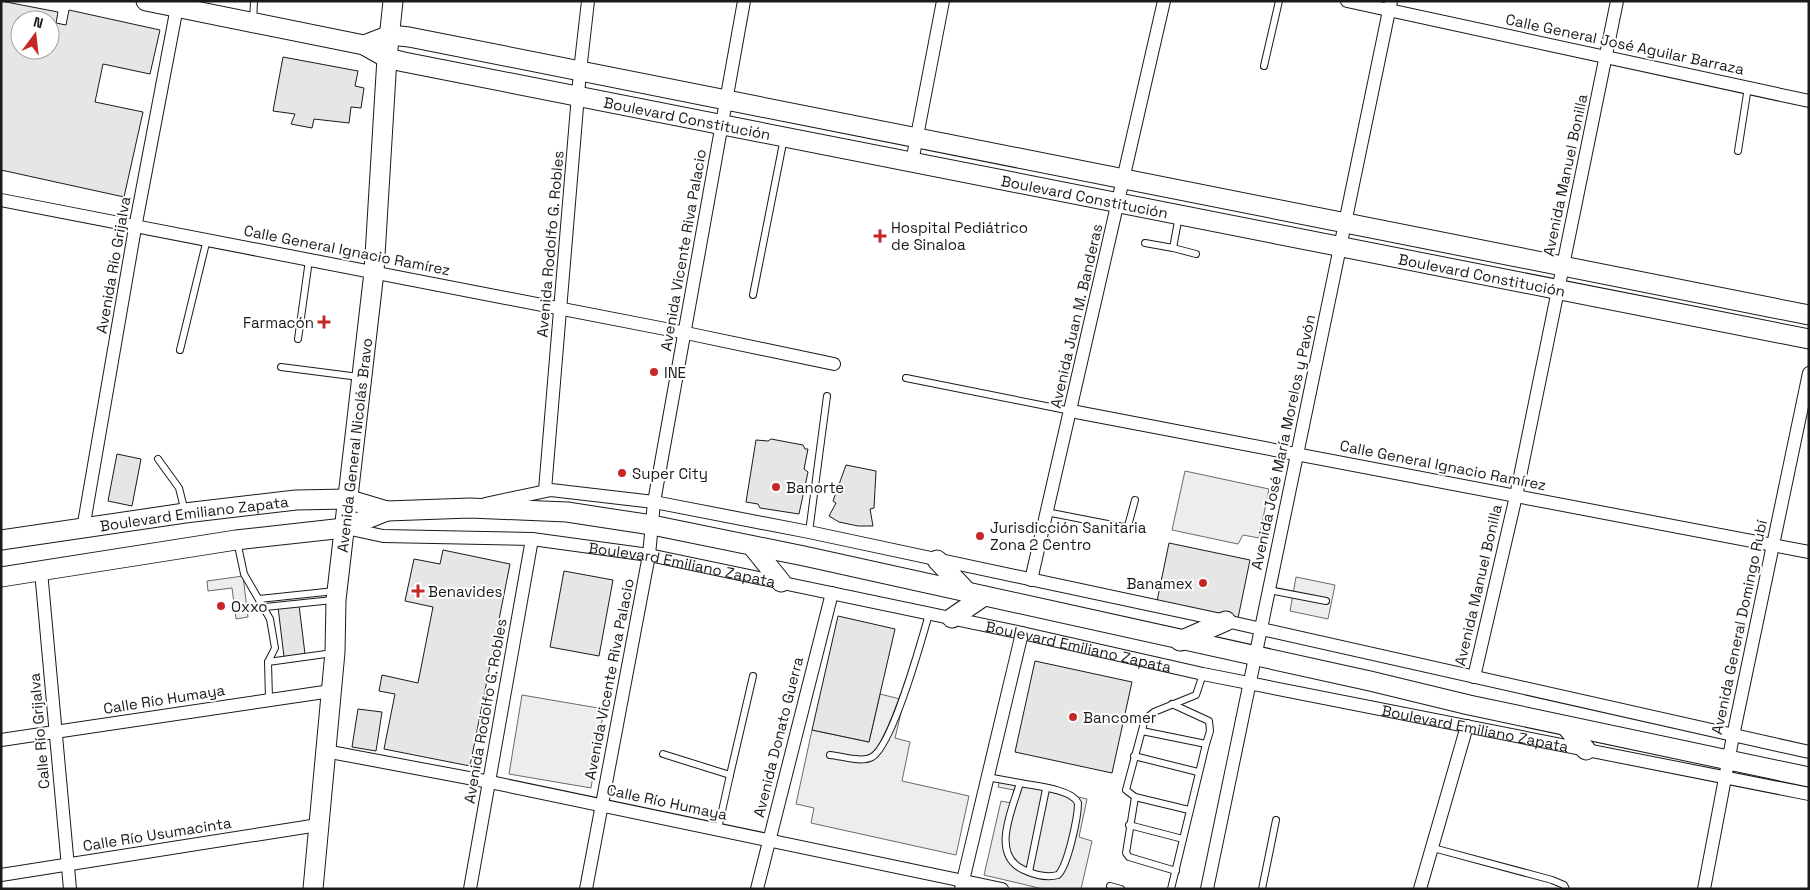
<svg xmlns="http://www.w3.org/2000/svg" width="1810" height="890" font-family="'Space Grotesk',sans-serif">
	<style>
		.built { fill: #ededed; stroke: #6a6a6a }
		.building { fill: #e6e6e6; stroke: #1a1a1a; fill-rule: evenodd }
		.lines { fill: none; stroke-linecap: round; stroke-linejoin: round }
		.lane-casing { stroke: #1a1a1a; stroke-width: 8 }
		.street-casing { stroke: #1a1a1a; stroke-width: 14 }
		.secondary-casing { stroke: #1a1a1a; stroke-width: 21 }
		.lane { stroke: #fff; stroke-width: 6 }
		.street { stroke: #fff; stroke-width: 12 }
		.secondary { stroke: #fff; stroke-width: 19 }
		.poi-dot { fill: #c62828; stroke: #fff; stroke-width: 2 }
		.labels { text-anchor: middle; dominant-baseline: central; stroke-width: 4; stroke-linejoin: round; paint-order: stroke }
		.street-label { font-size: 15px; fill: #1a1a1a; stroke: #fff }
		.poi-label { font-size: 15px; fill: #1a1a1a; stroke: #fff; text-anchor: start }
	</style>
	<rect width="100%" height="100%" fill="#fff"/>
	<g class="built">
		<polygon points="1185,471 1269,489 1259,538 1243,535 1238,544 1172,530"/>
		<polygon points="243,576 248,617 236,619 232,588 208,591 207,581"/>
		<polygon points="1296,577 1335,585 1328,619 1290,611"/>
		<polygon points="880,694 904,700 895,738 910,742 902,781 969,796 956,855 811,823 814,808 796,804 812,730 869,742"/>
		<polygon points="522,695 604,709 591,788 509,774"/>
		<polygon points="1000,779 1087,799 1079,837 1092,841 1081,889 1043,889 984,875 1001,801 1011,803 1014,790 998,787"/>
	</g>
	<g class="building">
		<path d="M1 1 58 12 56 23 66 25 69 10 160 30 150 74 103 64 95 102 143 112 124 197 1 170ZM20 20H50V50H20Z"/>
		<polygon points="283,57 358,71 355,86 364,88 361,108 351,107 349,123 314,119 312,128 291,124 295,114 273,111"/>
		<polygon points="771,439 803,445 805,449 808,449 804,469 808,472 799,514 760,508 758,504 746,502 756,440 768,441"/>
		<polygon points="117,454 141,459 132,506 108,501"/>
		<polygon points="846,465 876,471 874,508 870,509 873,526 858,526 839,522 829,516 836,503 833,501"/>
		<polygon points="1169,543 1250,560 1237,623 1156,606"/>
		<polygon points="443,550 510,564 470,766 384,749 395,694 379,691 382,675 418,683 433,607 405,601 414,559 440,564"/>
		<polygon points="564,571 613,580 599,656 550,647"/>
		<polygon points="299,605 305,654 284,657 278,607"/>
		<polygon points="838,616 895,629 869,742 812,730"/>
		<polygon points="1035,661 1132,682 1112,773 1015,752"/>
		<polygon points="358,709 382,712 376,751 352,747"/>
	</g>
	<g class="lines">
		<defs>
			<g id="lane">
				<polyline points="253,22 254,1"/>
				<polyline points="1264,66 1279,1"/>
				<polyline points="1738,151 1748,87"/>
				<polyline points="1179,216 1173,248 1196,254"/>
				<polyline points="1145,243 1173,248"/>
				<polyline points="753,295 784,138"/>
				<polyline points="298,339 309,260"/>
				<polyline points="180,350 207,239"/>
				<polyline points="281,367 359,377"/>
				<polyline points="906,378 1071,411"/>
				<polyline points="158,459 179,488 185,512"/>
				<polyline points="1046,512 1123,527 1128,526 1135,500"/>
				<polyline points="809,532 827,396"/>
				<polyline points="237,541 244,574 270,619 275,648 268,662 269,699"/>
				<polyline points="1269,590 1326,601"/>
				<polyline points="259,599 335,591"/>
				<polyline points="265,607 333,600"/>
				<polyline points="268,662 333,653"/>
				<polyline points="1172,704 1209,721 1210,731 1206,744"/>
				<polyline points="1142,731 1206,744 1171,889"/>
				<polyline points="663,754 730,775 718,829"/>
				<path d="M830 755C842 756 862 763 872 757 892 746 922 639 929 614"/>
				<polyline points="1134,756 1198,772"/>
				<polyline points="730,775 753,676"/>
				<path d="M987 777 1020 783C1012 810 990 855 1024 870 1035 875 1047 878 1058 875 1068 865 1078 817 1078 803 1072 789 1034 786 1020 783"/>
				<polyline points="1135,797 1126,853 1129,857 1176,871"/>
				<polyline points="1189,810 1135,797 1126,790 1145,719 1154,712 1196,695 1203,674"/>
				<polyline points="1129,825 1183,839"/>
				<polyline points="1433,848 1552,880 1564,885 1566,889"/>
				<polyline points="1029,872 1046,789"/>
				<polyline points="1110,886 1121,889"/>
				<polyline points="1262,889 1276,820"/>
			</g>
			<g id="street">
				<polyline points="1347,1 1809,101"/>
				<polyline points="912,162 943,1"/>
				<polyline points="1,200 686,333 834,364"/>
				<polyline points="1071,411 1809,552"/>
				<polyline points="545,490 580,71 588,1"/>
				<polyline points="485,504 551,490 654,502 809,532 1226,621 1809,752"/>
				<path id="s1" d="M346 528 383 536 532 539 649 555 1022 633 1203 674 1809 794"/>
				<polyline points="83,529 135,228 177,7"/>
				<polyline points="41,571 70,889"/>
				<polyline points="1031,580 1164,1"/>
				<polyline points="1474,677 1516,496 1617,1"/>
				<polyline points="1,740 331,691"/>
				<polyline points="325,751 490,782 1002,889"/>
				<polyline points="1,875 318,825"/>
				<polyline points="470,889 532,539"/>
				<polyline points="586,889 649,555 654,502 744,1"/>
				<polyline points="757,889 832,593"/>
				<polyline points="961,889 1022,633"/>
				<polyline points="1207,889 1391,1"/>
				<polyline points="1420,889 1467,726"/>
				<polyline points="1704,889 1733,736 1809,373"/>
			</g>
			<g id="secondary">
				<path id="s2" d="M146 1 364 45 387 58 404 62 1809 339"/>
				<polyline points="364,45 390,35 409,37 1809,315"/>
				<path id="s3" d="M1 540 185 513 296 500 347 499 387 511 470 508 567 512 652 525 804 556 1370 681 1469 705 1809 777"/>
				<polyline points="752,546 781,582"/>
				<polyline points="937,560 967,592"/>
				<polyline points="1,577 236,540 344,528 387,511"/>
				<polyline points="952,618 984,596"/>
				<polyline points="1180,641 1226,621"/>
				<polyline points="1566,726 1586,750"/>
				<path id="s4" d="M313 889 335 652 336 600 374 272 387 58 393 1"/>
			</g>
		</defs>
		<use href="#lane" class="lane-casing"/>
		<use href="#street" class="street-casing"/>
		<use href="#secondary" class="secondary-casing"/>
		<use href="#lane" class="lane"/>
		<use href="#street" class="street"/>
		<use href="#secondary" class="secondary"/>
	</g>
	<g class="poi-dot">
		<path d="M877.5 228.5h5v5h5v5h-5v5h-5v-5h-5v-5h5z"/>
		<path d="M321.5 314.5h5v5h5v5h-5v5h-5v-5h-5v-5h5z"/>
		<circle cx="654" cy="372" r="5"/>
		<circle cx="622" cy="473" r="5"/>
		<circle cx="776" cy="487" r="5"/>
		<circle cx="980" cy="536" r="5"/>
		<circle cx="1203" cy="583" r="5"/>
		<path d="M415.5 583.5h5v5h5v5h-5v5h-5v-5h-5v-5h5z"/>
		<circle cx="221" cy="606" r="5"/>
		<circle cx="1073" cy="717" r="5"/>
	</g>
	<g class="labels">
		<g class="street-label">
			<text transform="translate(1625 44) rotate(12)">Calle General José Aguilar Barraza</text>
			<text stroke="none"><textPath href="#s2" startOffset="555">Boulevard Constitución</textPath></text>
			<text transform="translate(1565 175) rotate(-78)">Avenida Manuel Bonilla</text>
			<text stroke="none"><textPath href="#s2" startOffset="960">Boulevard Constitución</textPath></text>
			<text transform="translate(550 244) rotate(-85)">Avenida Rodolfo G. Robles</text>
			<text transform="translate(347 250) rotate(11)">Calle General Ignacio Ramírez</text>
			<text transform="translate(683 250) rotate(-80)">Avenida Vicente Riva Palacio</text>
			<text transform="translate(113 265) rotate(-80)">Avenida Río Grijalva</text>
			<text stroke="none"><textPath href="#s2" startOffset="1365">Boulevard Constitución</textPath></text>
			<text transform="translate(1076 316) rotate(-77)">Avenida Juan M. Banderas</text>
			<text transform="translate(1283 442) rotate(-78)">Avenida José María Morelos y Pavón</text>
			<text stroke="none"><textPath href="#s4" startOffset="446">Avenida General Nicolás Bravo</textPath></text>
			<text transform="translate(1443 465) rotate(11)">Calle General Ignacio Ramírez</text>
			<text stroke="none"><textPath href="#s3" startOffset="195">Boulevard Emiliano Zapata</textPath></text>
			<text stroke="none"><textPath href="#s1" startOffset="339">Boulevard Emiliano Zapata</textPath></text>
			<text transform="translate(1478 585) rotate(-77)">Avenida Manuel Bonilla</text>
			<text transform="translate(1739 627) rotate(-78)">Avenida General Domingo Rubí</text>
			<text stroke="none"><textPath href="#s1" startOffset="744">Boulevard Emiliano Zapata</textPath></text>
			<text transform="translate(609 679) rotate(-79)">Avenida Vicente Riva Palacio</text>
			<text transform="translate(164 699) rotate(-9)">Calle Río Humaya</text>
			<text transform="translate(485 711) rotate(-80)">Avenida Rodolfo G. Robles</text>
			<text stroke="none"><textPath href="#s1" startOffset="1149">Boulevard Emiliano Zapata</textPath></text>
			<text transform="translate(39 731) rotate(-95)">Calle Río Grijalva</text>
			<text transform="translate(778 737) rotate(-76)">Avenida Donato Guerra</text>
			<text transform="translate(667 802) rotate(12)">Calle Río Humaya</text>
			<text transform="translate(157 834) rotate(-9)">Calle Río Usumacinta</text>
		</g>
		<g class="poi-label">
			<text x="891" y="227">Hospital Pediátrico<tspan x="891" dy="17">de Sinaloa</tspan></text>
			<text x="314" y="322" text-anchor="end">Farmacón</text>
			<text x="664" y="372">INE</text>
			<text x="632" y="473">Super City</text>
			<text x="786" y="487">Banorte</text>
			<text x="990" y="527">Jurisdicción Sanitaria<tspan x="990" dy="17">Zona 2 Centro</tspan></text>
			<text x="1193" y="583" text-anchor="end">Banamex</text>
			<text x="428" y="591">Benavides</text>
			<text x="231" y="606">Oxxo</text>
			<text x="1083" y="717">Bancomer</text>
		</g>
	</g>
	<rect width="1810" height="890" fill="none" stroke="#1a1a1a" stroke-width="5"/>
	<g transform="translate(35 35) rotate(15)"><circle r="24" fill="#ffffff" stroke="#a3a3a3"/>
	<path d="M0-4L9 19L0 12L-9 19Z" fill="#c62828"/>
	<text y="-8" font-size="14" font-weight="bold" text-anchor="middle" fill="#1a1a1a">N</text>
	</g>
</svg>
